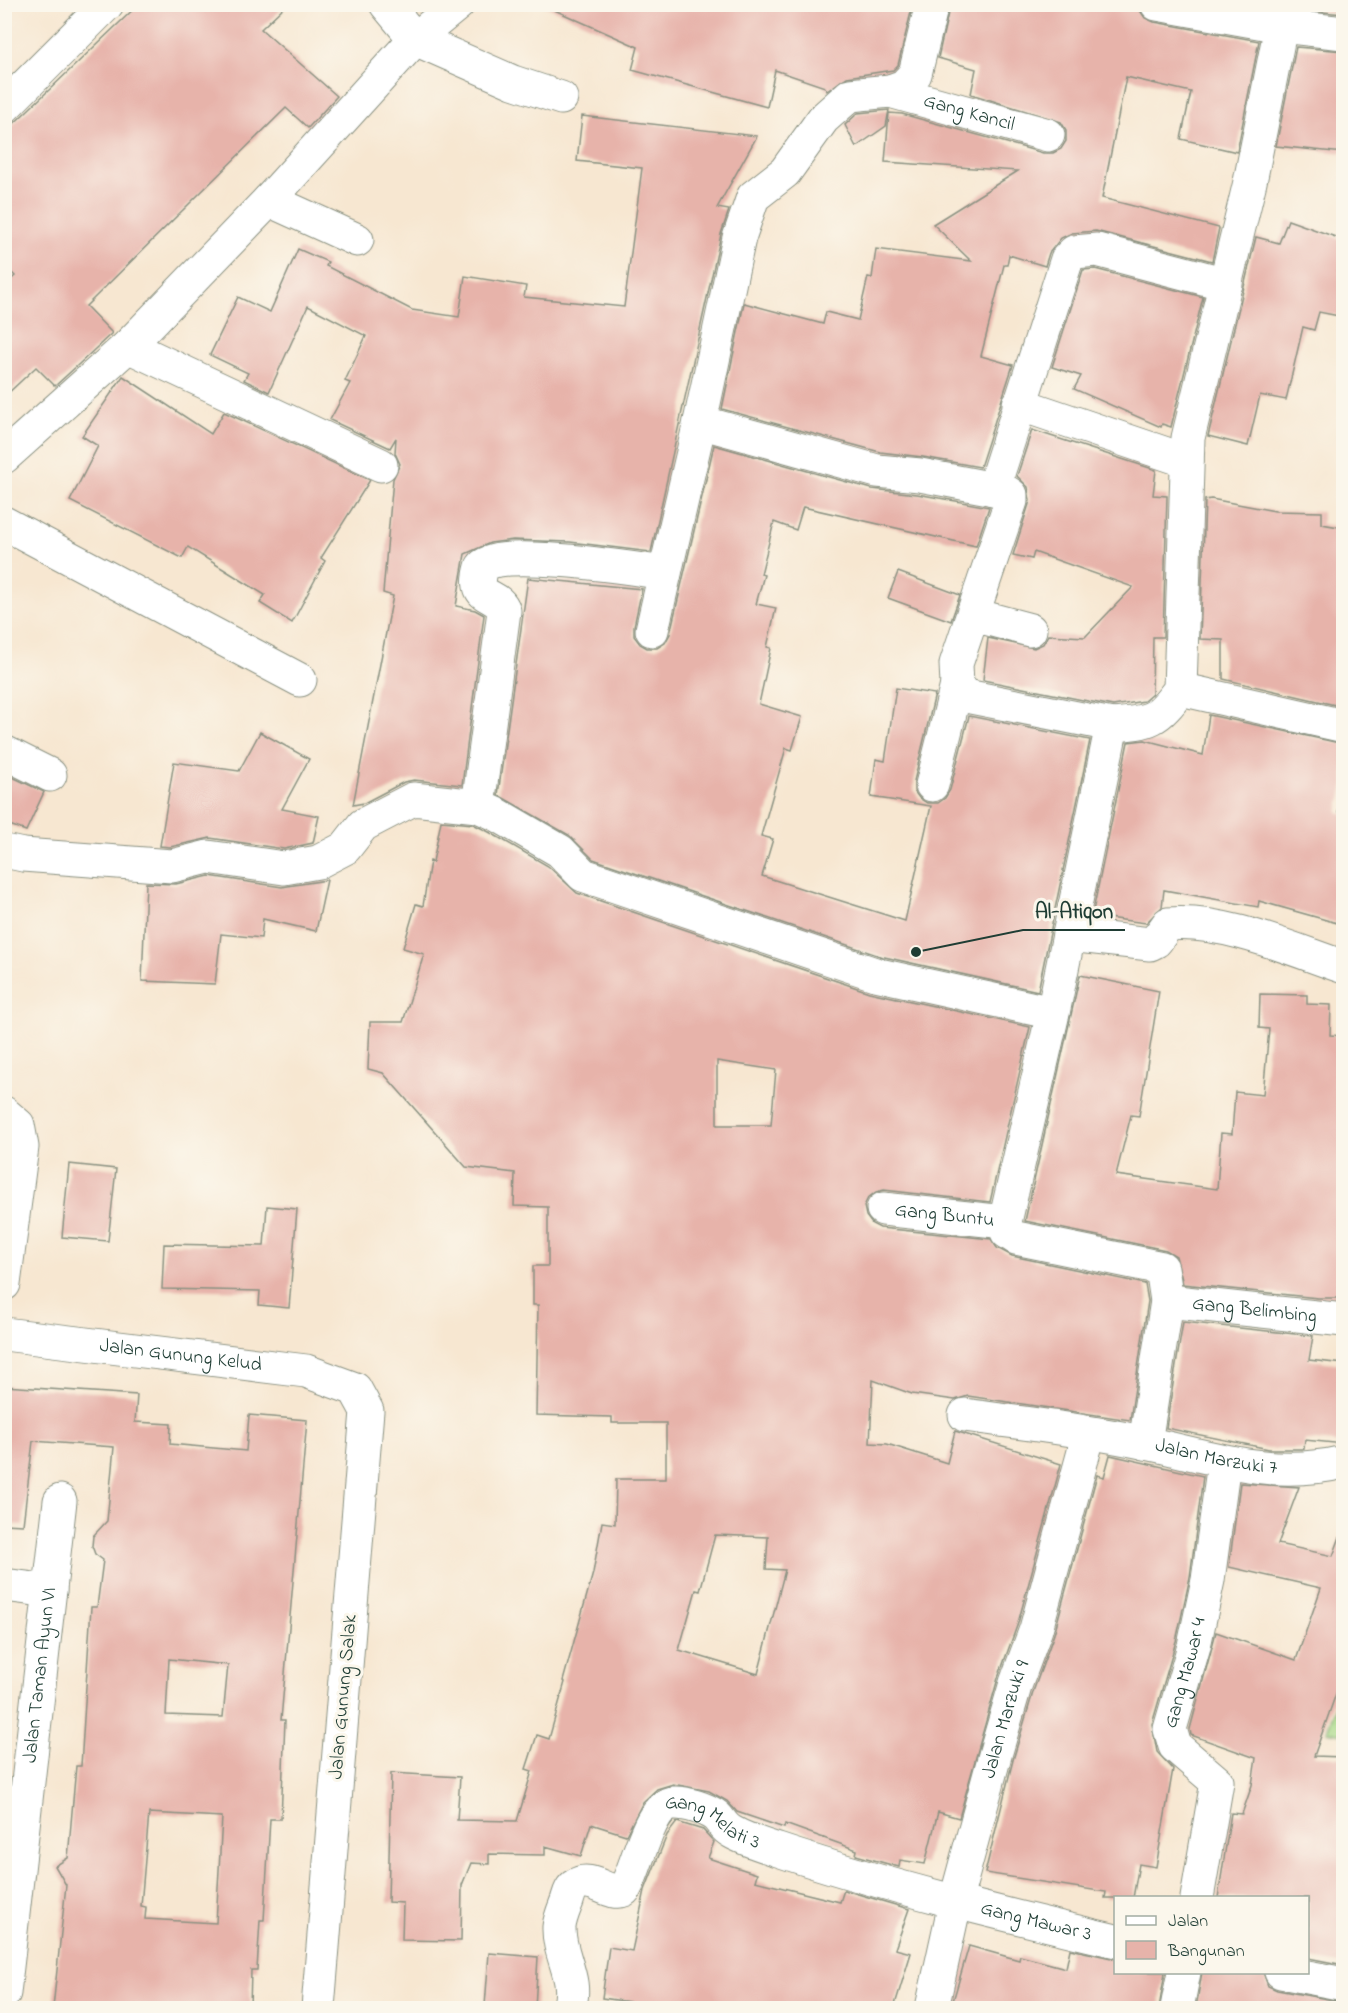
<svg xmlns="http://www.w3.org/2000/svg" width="1348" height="2013" font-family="'Indie Flower',sans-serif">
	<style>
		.green { fill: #a7d987; stroke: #638b5e; stroke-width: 1.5 }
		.building { fill: #e7b3aa; fill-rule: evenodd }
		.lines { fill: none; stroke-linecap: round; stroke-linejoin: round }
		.street-casing { stroke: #8b9282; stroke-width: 35 }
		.street { stroke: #fff; stroke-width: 33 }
		.labels { text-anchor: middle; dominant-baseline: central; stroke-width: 6; stroke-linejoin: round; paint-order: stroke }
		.street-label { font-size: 20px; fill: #1f3d34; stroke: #fbf7ec }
		.leader { fill: none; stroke: #1f3d34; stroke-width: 2 }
		.callout-dot { fill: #1f3d34; stroke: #fbf7ec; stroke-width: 2 }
		.callout-label { font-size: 21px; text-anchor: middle; font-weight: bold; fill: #1f3d34; stroke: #fbf7ec; stroke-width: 6; stroke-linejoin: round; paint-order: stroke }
	</style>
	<rect width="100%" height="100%" fill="#fbf7ec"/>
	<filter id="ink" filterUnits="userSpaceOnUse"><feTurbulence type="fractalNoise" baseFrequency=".0167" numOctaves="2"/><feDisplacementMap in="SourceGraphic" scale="12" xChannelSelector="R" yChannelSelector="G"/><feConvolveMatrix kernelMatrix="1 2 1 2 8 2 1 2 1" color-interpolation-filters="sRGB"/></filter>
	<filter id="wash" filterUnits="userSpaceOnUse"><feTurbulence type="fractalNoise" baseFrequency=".008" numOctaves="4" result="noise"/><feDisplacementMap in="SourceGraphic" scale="24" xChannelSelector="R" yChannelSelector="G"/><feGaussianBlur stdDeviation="1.35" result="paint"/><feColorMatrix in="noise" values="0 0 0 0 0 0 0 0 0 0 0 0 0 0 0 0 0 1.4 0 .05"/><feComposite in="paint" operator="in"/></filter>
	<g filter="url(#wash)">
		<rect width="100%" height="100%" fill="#f7e7d1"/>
		<polygon class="green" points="1343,1686 1343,1734 1327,1731"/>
		<g id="blocks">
			<g class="building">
				<polygon points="139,4 287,4 261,29 337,96 308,128 286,108 86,306 112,333 79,364 55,386 36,367 4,397 4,286 15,276 4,265 4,133"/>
				<polygon points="541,4 913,4 898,65 893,70 847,77 827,91 825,87 775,70 767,107 632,70 638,47"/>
				<polygon points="950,4 1112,4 1139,9 1145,18 1154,22 1259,41 1237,152 1181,139 1191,92 1126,77 1102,198 1219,228 1212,261 1096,231 1072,233 1061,238 1049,253 1045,266 1009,255 1007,265 1004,265 981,356 1013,365 980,467 923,457 880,452 722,409 744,303 823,324 826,312 858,320 868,277 872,278 876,249 971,261 933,224 1018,171 885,162 889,113 902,114 1043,153 1053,153 1061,149 1066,141 1066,130 1061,122 971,94 976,69 938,58"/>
				<polygon points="1312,4 1344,4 1344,14 1312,11"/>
				<polygon points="1296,47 1344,51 1344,153 1276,146"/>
				<polygon points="889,110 886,126 856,147 845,125 858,113"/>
				<polygon points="582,116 757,136 717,208 729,210 721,234 651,552 570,542 513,540 490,543 465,554 456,606 475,610 484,615 462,785 414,780 404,782 364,803 353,805 393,596 383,593 393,479 400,464 395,453 396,438 390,448 330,420 350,383 345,381 366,336 308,306 269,392 244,380 248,373 210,355 238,297 270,312 298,249 328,262 326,266 412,310 459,317 465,276 526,286 524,297 624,307 642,168 577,161"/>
				<polygon points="1288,220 1344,240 1344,317 1319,312 1314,330 1303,327 1286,400 1260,395 1248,446 1208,436 1256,237 1279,243"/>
				<polygon points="1095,269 1203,297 1171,427 1162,424 1161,427 1074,389 1081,376 1052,367 1083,270"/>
				<polygon points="123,376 211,434 224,412 370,480 321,558 325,561 292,623 260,603 265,595 188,547 182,558 70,501 98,446 82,436"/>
				<polygon points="1032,430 1156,470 1153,495 1167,496 1163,637 1153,637 1152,694 1144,701 1113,706 983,680 988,638 1034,648 1043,644 1048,635 1085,637 1133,587 1034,552 1032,559 1013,555 1030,501 1028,487 1017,476"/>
				<polygon points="714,445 872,489 917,494 989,507 976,546 803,507 796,530 774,522 761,574 764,575 756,604 776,608 767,647 771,648 759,704 802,717 792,750 786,748 761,836 773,839 762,876 905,921 931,806 871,797 876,759 885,761 896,688 935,694 914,781 914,791 919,798 927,803 938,803 945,798 950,790 969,716 1090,740 1038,991 880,956 593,859 569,835 498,795 528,578 642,589 634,626 634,636 640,644 647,648 657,648 665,643 670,634"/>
				<polygon points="1211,499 1275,511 1322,512 1322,524 1344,528 1344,707 1223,679 1223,640 1200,639 1205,500"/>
				<polygon points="898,572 960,595 951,621 888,598"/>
				<polygon points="1209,715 1344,744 1344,785 1338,812 1344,814 1344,925 1259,901 1258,907 1164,890 1162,907 1146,923 1092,916 1128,742 1145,740 1203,755"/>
				<polygon points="260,732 309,759 282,809 319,816 313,843 284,849 210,838 170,847 160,846 174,762 239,771"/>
				<polygon points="4,773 44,792 26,831 4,823"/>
				<path d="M441 821 473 824 489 832 548 866 577 893 869 992 1030 1027 990 1202 884 1190 876 1192 868 1198 864 1206 866 1216 872 1224 880 1228 991 1239 997 1248 1012 1256 1145 1284 1148 1301 1130 1420 968 1396 955 1400 912 1394 873 1380 870 1443 887 1444 947 1463 955 1431 1061 1464 1018 1623 998 1678 959 1818 938 1812 925 1864 900 1860 899 1867 856 1855 857 1850 785 1824 784 1828 737 1812 727 1801 709 1791 673 1784 657 1789 643 1802 626 1835 591 1824 581 1856 545 1846V1855L489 1854V1864L471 1863 462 1885 461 1941 402 1940 403 1903 388 1902 391 1773 460 1777 457 1820 517 1821 532 1771 526 1769 537 1735 549 1739 565 1682 563 1681 593 1573 602 1522 615 1524 616 1479H666V1423H612V1417L536 1415 538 1305H533V1266H548V1207L514 1206 515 1173 466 1167 383 1073 368 1069 370 1022H403L424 954 403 948 416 904 423 906 430 861 433 862ZM717 1061 776 1070 771 1125H717ZM715 1535 768 1537 766 1569 785 1570 758 1674 679 1650 696 1590 700 1591Z"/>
				<polygon points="209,876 282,887 327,880 316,931 263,919 261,938 221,934 215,984 142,981 146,883 176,884"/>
				<polygon points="1080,975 1159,991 1139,1116 1131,1115 1116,1175 1217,1189 1221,1133 1232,1134 1235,1092 1263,1095 1269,1029 1259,1028 1260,994 1307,995 1307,1004 1331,1005 1330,1035 1344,1036 1344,1298 1318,1298 1183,1284 1176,1256 1166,1250 1025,1221"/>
				<polygon points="69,1164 116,1169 108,1241 62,1237"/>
				<polygon points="267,1206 297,1209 289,1308 259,1305 260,1291 162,1289 164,1244 264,1246"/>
				<polygon points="1183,1322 1313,1336 1309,1360 1344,1364 1344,1444 1305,1440 1304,1449 1269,1449 1166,1428"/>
				<path d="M4 1386 137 1395 135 1422 171 1424 170 1444 246 1451 249 1415 307 1420 281 1720H285L281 1819H270L264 1920H260L257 1970H251L250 2008H53L66 1885 55 1866 68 1858 76 1766H81L91 1607H97L103 1560 95 1554 92 1546 93 1536 107 1521 114 1447 33 1441 23 1525 4 1524ZM169 1659 228 1665 223 1717 166 1715ZM149 1813 222 1817 216 1923 145 1919 146 1907 141 1906Z"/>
				<polygon points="1110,1455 1203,1476 1190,1577 1176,1641 1152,1724 1157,1752 1173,1769 1156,1867 1139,1864 1133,1898 1105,1898 1106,1892 985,1873 1013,1760 1034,1689 1054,1634 1097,1475 1104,1477"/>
				<polygon points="1240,1483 1299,1487 1278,1544 1333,1556 1340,1537 1344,1538 1344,1671 1314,1756 1344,1757 1344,1965 1308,1958 1308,1898 1218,1898 1231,1813 1242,1814 1252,1785 1256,1758 1191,1735 1190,1729 1216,1632 1296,1660 1321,1588 1229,1567"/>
				<polygon points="677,1822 703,1830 714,1842 708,1858 757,1874 755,1881 840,1902 844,1890 909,1909 895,1949 911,1953 894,2008 636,2008 637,2003 602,1998 609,1947 632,1951 645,1890 667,1835"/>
				<polygon points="969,1946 1019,1960 1020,1956 1066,1968 1070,1949 1116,1959 1116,1972 1165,1972 1159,2008 951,2008"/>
				<polygon points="489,1953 538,1957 535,2008 485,2006"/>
				<polygon points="1202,1972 1263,1972 1268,1986 1277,1990 1344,2002 1344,2008 1196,2008"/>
			</g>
		</g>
	</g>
	<g filter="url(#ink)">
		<use href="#blocks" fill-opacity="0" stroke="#8b9282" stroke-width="1.5"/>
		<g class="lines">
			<defs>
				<g id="street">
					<polyline points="386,4 415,39 513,82 561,98"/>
					<polyline points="932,4 915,74 904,86 890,91 850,95 823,119 785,172 753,197 739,238 700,422 877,471 920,475 1005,491 1011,495 1011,501 956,664 957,685 966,696 1112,725 1053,1013 1005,1222 1007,1232 1016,1238 1162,1268 1167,1301 1145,1443"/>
					<polyline points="1157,4 1281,26 1344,33"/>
					<path id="s1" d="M890 91 1048 135"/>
					<polyline points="4,107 107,4"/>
					<polyline points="269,200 357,240"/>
					<polyline points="128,346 381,465"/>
					<polyline points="1019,404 1187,461"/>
					<polyline points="4,457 128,346 269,200 415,39 458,4"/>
					<polyline points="993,489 1067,259 1074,252 1097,250 1226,284"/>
					<polyline points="4,523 300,680"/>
					<polyline points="974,615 1030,630"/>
					<polyline points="652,630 665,573"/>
					<polyline points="1180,689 1344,726"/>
					<path d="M1112 725C1151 722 1157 721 1180 689L1188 438 1250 182 1281 26"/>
					<polyline points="4,752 50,775"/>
					<polyline points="932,785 957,685"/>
					<path d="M478 806 504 611C498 591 471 603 482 567 496 547 637 569 665 573L700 422"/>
					<polyline points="4,851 23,855 172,866 208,857 284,868 318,862 345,848 363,825 413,799 478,806 498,815 560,851 583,875 875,974 1053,1013"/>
					<path d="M1069 935 1150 944 1156 941 1168 924C1224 919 1291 949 1344 967"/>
					<polyline points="4,1113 18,1125 22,1147 4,1284"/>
					<path id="s2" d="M883 1209 1005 1222"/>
					<path id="s3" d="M1167 1301 1344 1320"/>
					<path id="s4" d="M4 1334 306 1371 355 1389 367 1411 318 2008"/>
					<path id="s5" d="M965 1415C1025 1424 1087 1430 1146 1443 1215 1458 1272 1479 1344 1462"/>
					<polyline points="4,1585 50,1591"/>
					<path id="s6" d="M1197 1898 1217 1782 1175 1746 1170 1729 1194 1646 1208 1580 1224 1462"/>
					<polyline points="1281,1972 1344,1984"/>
					<path id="s7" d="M4 1993 60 1501"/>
					<path id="s8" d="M569 2008C579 1979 558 1956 559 1927 560 1918 564 1909 567 1901 569 1895 570 1888 576 1885 592 1874 609 1897 624 1890 637 1870 648 1805 673 1803 685 1802 707 1809 716 1816 722 1822 724 1828 732 1832 746 1840 763 1845 778 1850 889 1887 1002 1914 1116 1941"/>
					<path id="s9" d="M932 2008 955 1903 995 1755 1016 1683 1036 1629 1089 1433"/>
					<polyline points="1177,2008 1184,1972"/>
				</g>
			</defs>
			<use href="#street" class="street-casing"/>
			<use href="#street" class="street"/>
		</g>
	</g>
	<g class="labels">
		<g class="street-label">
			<text stroke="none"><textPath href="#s1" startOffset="82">Gang Kancil</textPath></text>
			<text stroke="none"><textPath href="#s2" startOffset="62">Gang Buntu</textPath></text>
			<text stroke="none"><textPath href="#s3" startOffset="88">Gang Belimbing</textPath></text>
			<text stroke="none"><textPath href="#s4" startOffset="178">Jalan Gunung Kelud</textPath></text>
			<text stroke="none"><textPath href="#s5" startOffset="255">Jalan Marzuki 7</textPath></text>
			<text stroke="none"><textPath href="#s6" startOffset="249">Gang Mawar 4</textPath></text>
			<text stroke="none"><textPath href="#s7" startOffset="320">Jalan Taman Ayun VI</textPath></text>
			<text transform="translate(344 1697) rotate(-85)">Jalan Gunung Salak</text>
			<text stroke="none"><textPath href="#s9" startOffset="298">Jalan Marzuki 9</textPath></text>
			<text stroke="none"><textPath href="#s8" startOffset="327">Gang Melati 3</textPath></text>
			<text stroke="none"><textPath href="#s8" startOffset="668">Gang Mawar 3</textPath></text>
		</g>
	</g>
	<path class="leader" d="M916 952L1023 930H1125"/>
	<circle class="callout-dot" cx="916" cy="952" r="6"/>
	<g class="callout-label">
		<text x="1074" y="918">Al-Atiqon</text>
	</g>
	<rect width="1348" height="2013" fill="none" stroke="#fbf7ec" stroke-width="24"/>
	<rect x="1114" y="1896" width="195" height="78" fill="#fbf7ec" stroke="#a3ada2" stroke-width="1.5"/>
	<rect x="1126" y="1916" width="30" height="9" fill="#ffffff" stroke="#a3ada2" stroke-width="1.5"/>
	<text x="1168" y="1926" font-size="18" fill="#1f3d34">Jalan</text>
	<rect x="1126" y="1941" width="30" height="18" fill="#e7b3aa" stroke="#a3ada2" stroke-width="1.5"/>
	<text x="1168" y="1956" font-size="18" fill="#1f3d34">Bangunan</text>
</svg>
